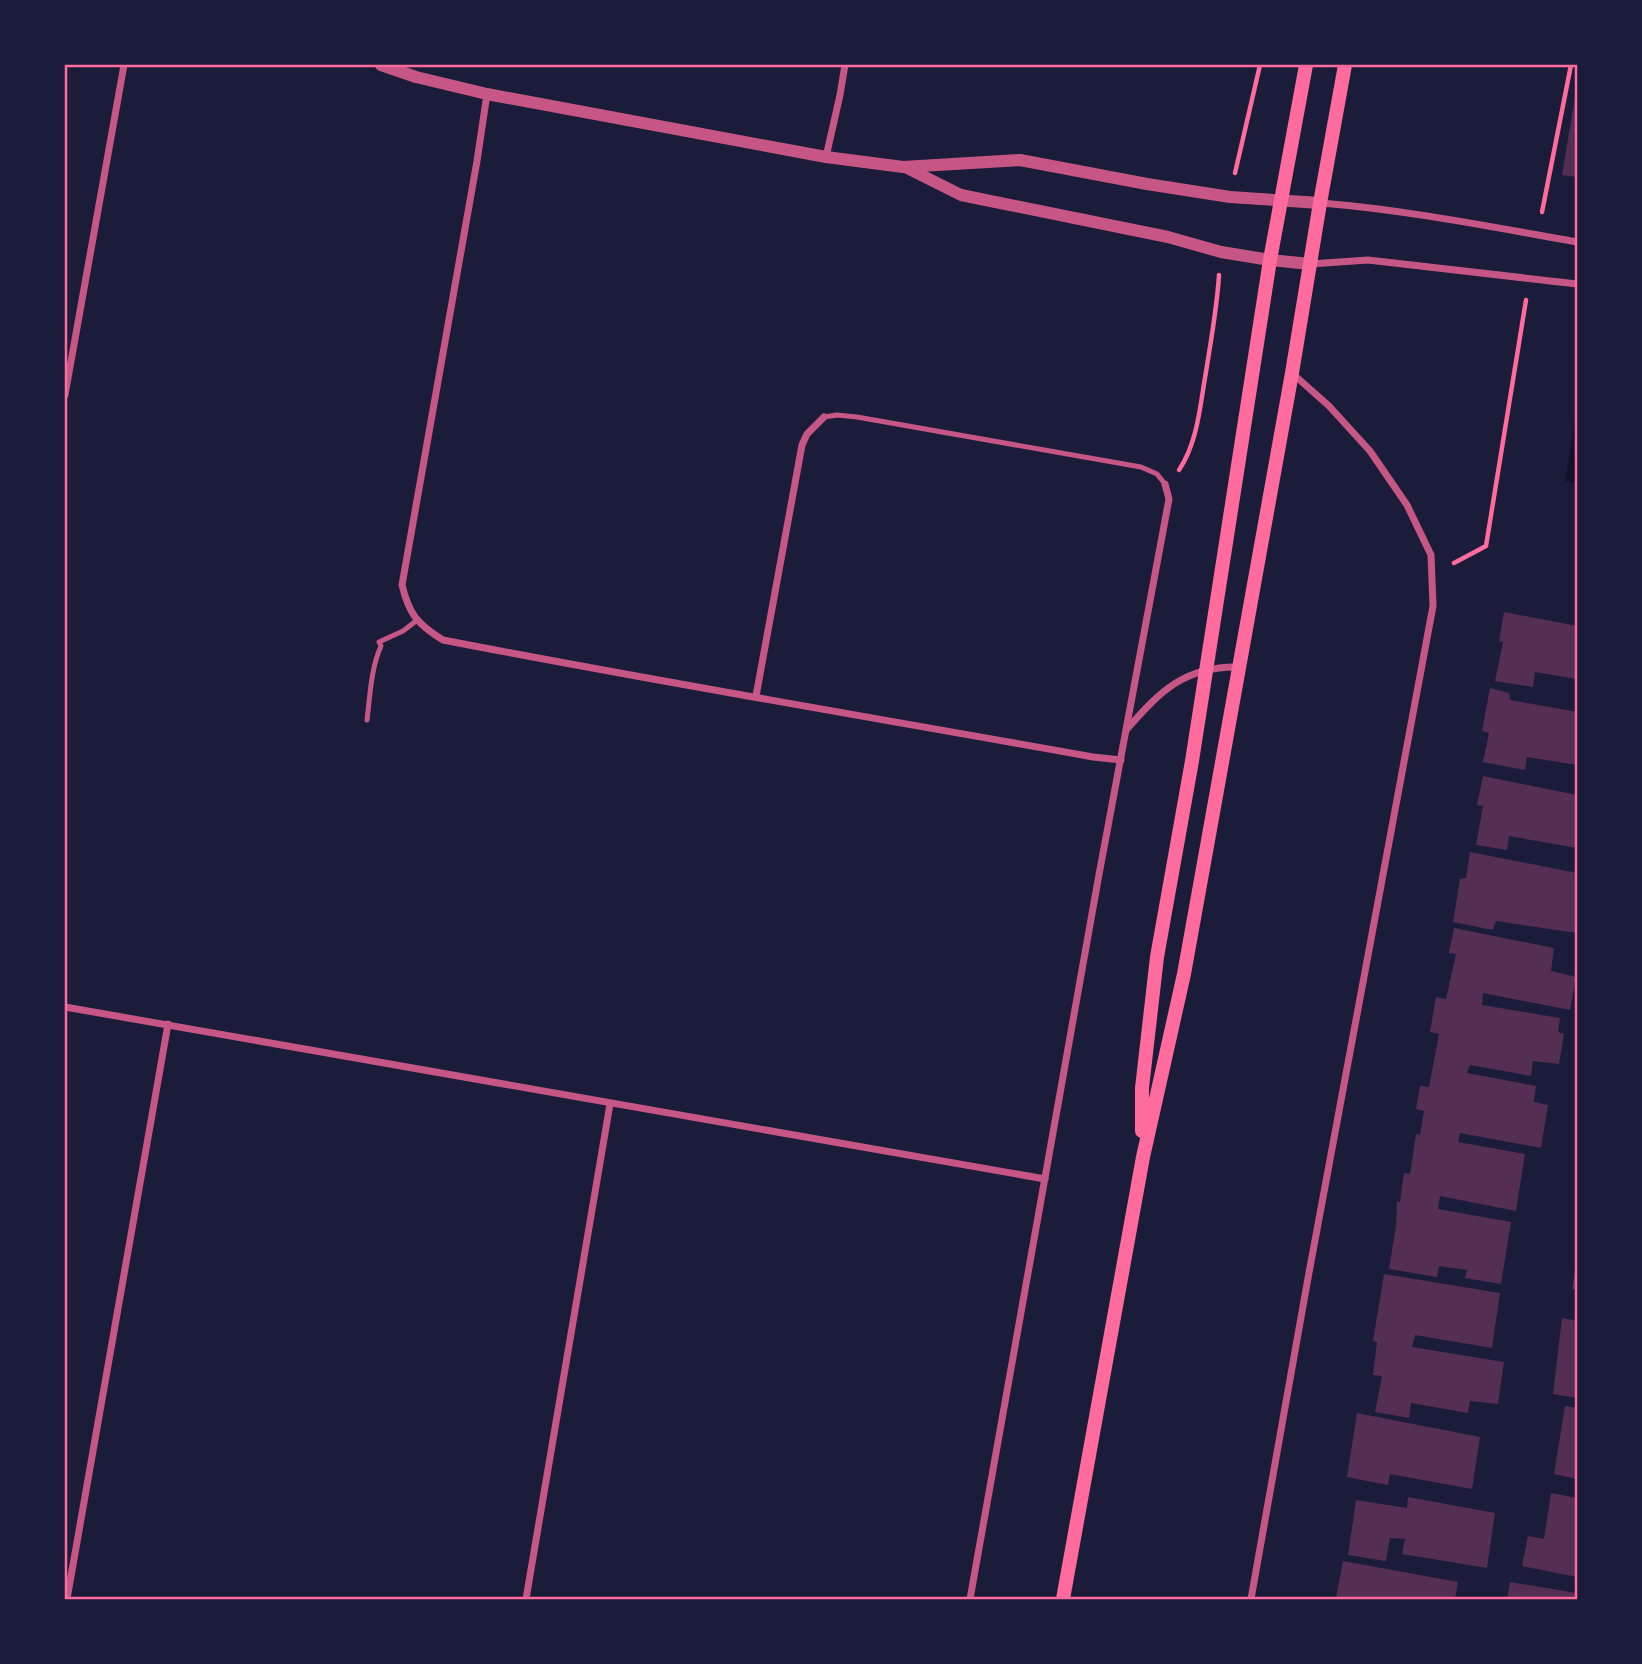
<svg xmlns="http://www.w3.org/2000/svg" width="1642" height="1664" font-family="Rubik,sans-serif">
	<style>
		.water { fill: #12122b }
		.building { fill: #542f53 }
		.lines { fill: none; stroke-linecap: round; stroke-linejoin: round }
		.path { stroke: #ff6b9d; stroke-width: 4.5 }
		.service { stroke: #c65784; stroke-width: 5 }
		.minor { stroke: #c65784; stroke-width: 7 }
		.tertiary { stroke: #c65784; stroke-width: 12 }
		.secondary { stroke: #ff6b9d; stroke-width: 14 }
		.neatline { fill: none; stroke: #ff6b9d; stroke-width: 2.5 }
	</style>
	<rect width="100%" height="100%" fill="#1b1b3a"/>
	<polygon class="water" points="1577,410 1577,484 1565,481"/>
	<g class="building">
		<polygon points="1576,91 1577,91 1577,177 1562,175"/>
		<polygon points="1504,612 1577,626 1577,679 1535,672 1533,687 1495,681 1503,642 1499,641"/>
		<polygon points="1490,688 1509,693 1510,700 1577,712 1577,765 1527,757 1525,770 1483,762 1489,733 1482,731"/>
		<polygon points="1483,776 1577,795 1577,848 1509,836 1507,850 1476,845 1483,806 1477,805"/>
		<polygon points="1470,852 1577,873 1577,933 1496,921 1493,930 1453,922 1460,879 1466,878"/>
		<polygon points="1454,928 1554,948 1551,971 1576,977 1570,1010 1483,993 1482,1005 1560,1018 1558,1032 1564,1034 1559,1064 1533,1061 1531,1076 1470,1065 1467,1073 1536,1086 1534,1102 1548,1105 1541,1148 1460,1133 1458,1142 1525,1154 1516,1211 1440,1196 1438,1209 1511,1222 1501,1284 1465,1278 1467,1270 1439,1266 1437,1277 1389,1269 1396,1226 1397,1201 1400,1202 1404,1173 1410,1174 1416,1134 1420,1135 1424,1111 1416,1109 1420,1086 1429,1087 1439,1034 1430,1032 1436,997 1446,999 1456,954 1449,953"/>
		<polygon points="1576,1266 1577,1266 1577,1290 1572,1289"/>
		<polygon points="1384,1274 1500,1293 1492,1348 1415,1335 1412,1347 1504,1362 1498,1404 1470,1401 1468,1413 1411,1403 1409,1418 1375,1412 1382,1376 1373,1375 1377,1342 1373,1341"/>
		<polygon points="1562,1318 1577,1321 1577,1398 1553,1394"/>
		<polygon points="1565,1406 1577,1408 1577,1479 1554,1474"/>
		<polygon points="1357,1413 1480,1437 1472,1489 1390,1474 1388,1485 1347,1477"/>
		<polygon points="1551,1493 1577,1498 1577,1577 1522,1566 1528,1536 1544,1539"/>
		<polygon points="1408,1497 1495,1513 1487,1568 1402,1554 1405,1539 1390,1538 1386,1561 1348,1555 1356,1500 1407,1508"/>
		<polygon points="1343,1561 1458,1582 1455,1599 1336,1598"/>
		<polygon points="1510,1582 1577,1593 1577,1599 1507,1599"/>
	</g>
	<g class="lines">
		<g class="path">
			<polyline points="1235,173 1260,65"/>
			<polyline points="1542,212 1571,65"/>
			<path d="M1179 470C1198 442 1200 405 1206 372 1211 340 1217 308 1219 275"/>
			<polyline points="1454,563 1486,546 1526,300"/>
		</g>
		<g class="service">
			<polyline points="824,417 837,415 857,417 1141,467 1157,474 1165,484"/>
			<path d="M367 720C370 696 371 668 381 646L379 642 403 631 416 621"/>
		</g>
		<g class="minor">
			<path d="M487 94 477 161 402 585C409 614 417 624 443 640 659 682 876 718 1093 757L1121 760"/>
			<polyline points="826,157 840,95 845,65"/>
			<path d="M1321 203C1407 210 1492 227 1577 242"/>
			<polyline points="1310,264 1368,260 1577,284"/>
			<polyline points="65,395 124,65"/>
			<polyline points="756,696 802,445 807,434 824,417"/>
			<path d="M1127 729C1160 691 1185 666 1239 667"/>
			<polyline points="65,1007 1045,1179"/>
			<polyline points="67,1599 168,1024"/>
			<polyline points="526,1599 610,1104"/>
			<polyline points="970,1599 1098,880 1169,499 1165,484"/>
			<polyline points="1251,1599 1308,1278 1433,606 1431,555 1407,505 1370,451 1329,406 1293,374"/>
		</g>
		<g class="tertiary">
			<polyline points="381,65 416,77 487,94 826,157 903,167 1020,160 1147,184 1230,197 1320,203"/>
			<polyline points="907,168 961,195 1168,237 1221,252 1270,260 1310,264"/>
		</g>
		<g class="secondary">
			<polyline points="1142,1131 1142,1088 1157,957 1192,761 1270,260 1306,65"/>
			<polyline points="1063,1599 1143,1157 1184,974 1292,373 1320,203 1345,65"/>
		</g>
	</g>
	<rect width="1642" height="1664" fill="none" stroke="#1b1b3a" stroke-width="133"/>
	<rect x="66" y="66" width="1510" height="1532" class="neatline"/>
</svg>
